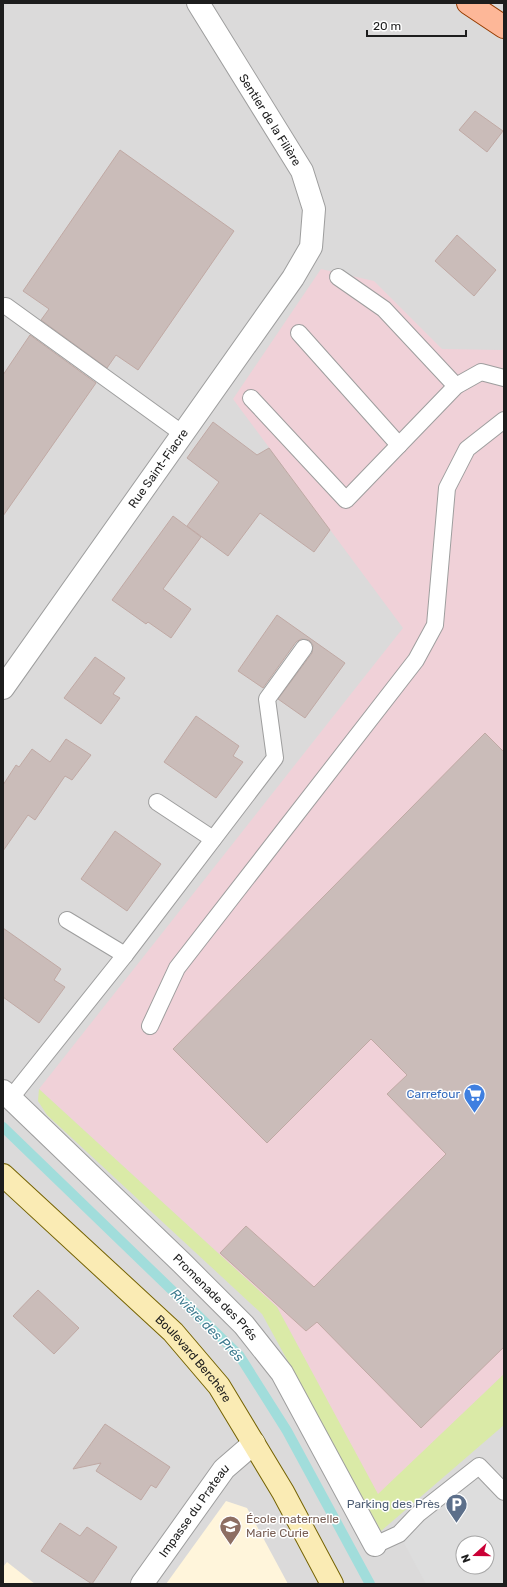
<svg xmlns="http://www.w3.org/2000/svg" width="507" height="1587" font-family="Rubik,sans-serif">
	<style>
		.residential { fill: #dbdada; fill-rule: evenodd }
		.commercial { fill: #f0d1d8 }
		.education { fill: #fff5db }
		.grass { fill: #daeaa7 }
		.parking { fill: #ddd; fill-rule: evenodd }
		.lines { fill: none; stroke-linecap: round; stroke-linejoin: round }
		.stream { stroke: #a1dddb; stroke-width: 10 }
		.building { fill: #cabcb9; stroke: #c0a9a4 }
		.service-casing { stroke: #9e9e9e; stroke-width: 18 }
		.minor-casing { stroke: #9e9e9e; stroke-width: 24 }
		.secondary-casing { stroke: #756303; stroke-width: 24 }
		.primary-casing { stroke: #963c00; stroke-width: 24 }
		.service { stroke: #fff; stroke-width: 16 }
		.minor { stroke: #fff; stroke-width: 22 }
		.secondary { stroke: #faebb4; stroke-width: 22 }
		.primary { stroke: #fdb798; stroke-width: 22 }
		.labels { text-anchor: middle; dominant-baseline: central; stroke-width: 3; stroke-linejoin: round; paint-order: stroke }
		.street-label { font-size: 12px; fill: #1d1d1d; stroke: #fff }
		.shop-label { font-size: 12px; fill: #366cbe; stroke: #fff; text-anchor: end }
		.service-label { font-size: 12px; fill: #4e5e75; stroke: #fff; text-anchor: end }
		.education-label { font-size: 12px; fill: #785e54; stroke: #fff; text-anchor: start }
		.water-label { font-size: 13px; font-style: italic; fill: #3d7b8f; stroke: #fff }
	</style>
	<rect width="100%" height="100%" fill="#eee7e2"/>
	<path class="residential" d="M3 3H504V1584H3ZM463 1543H487V1567H463Z"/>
	<polygon class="commercial" points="321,269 374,281 442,349 502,350 504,348 504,1374 378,1495 277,1307 39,1089 403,628 233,399"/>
	<g class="education">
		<polygon points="226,1501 247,1508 288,1584 166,1584"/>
		<polygon points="7,1562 35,1584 3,1584 3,1567"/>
	</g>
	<polygon class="grass" points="39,1089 277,1307 378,1494 504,1374 504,1425 381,1531 262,1314 47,1115 38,1101"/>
	<path class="parking" d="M479 1466 504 1492V1584H426L399 1534ZM463 1543H487V1567H463Z"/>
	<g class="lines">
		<polyline class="stream" points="3,1127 239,1355 287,1431 370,1584"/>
	</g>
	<g class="building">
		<polygon points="475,111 503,131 487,152 459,130"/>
		<polygon points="120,150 234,231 138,370 116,355 107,368 41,320 49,309 23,291"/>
		<polygon points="457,235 496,270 474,296 435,261"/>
		<polygon points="30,335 96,383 3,516 3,375"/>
		<polygon points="213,422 257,455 269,448 330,530 314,552 260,513 228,556 187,526 219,482 187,458"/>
		<polygon points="173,516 201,537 163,589 191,609 171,638 148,622 146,624 112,600"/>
		<polygon points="277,615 345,663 305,718 278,699 312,653 313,645 309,640 301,639 296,642 263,688 238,671"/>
		<polygon points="95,657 125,678 113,694 120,698 101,724 64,698"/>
		<polygon points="196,716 239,746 233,756 243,762 216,798 164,762"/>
		<polygon points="485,733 504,752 504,1347 421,1428 317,1322 306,1331 220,1253 246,1226 314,1287 446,1154 387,1094 407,1075 371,1039 267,1143 173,1049"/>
		<polygon points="66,739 91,755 72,780 65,776 35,820 28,815 3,851 3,785 16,765 19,767 32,749 50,762"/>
		<polygon points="115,831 161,864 127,911 81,879"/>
		<polygon points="3,928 61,969 54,980 65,987 39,1023 3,997"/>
		<polygon points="38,1290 79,1328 54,1354 13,1316"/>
		<polygon points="105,1424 170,1467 156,1488 151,1485 141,1500 96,1471 101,1463 73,1469"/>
		<polygon points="60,1523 80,1536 87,1527 117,1547 92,1584 41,1551"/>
	</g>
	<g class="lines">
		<defs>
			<g id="service">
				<polyline points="338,277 384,309 456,386"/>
				<polyline points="6,306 183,434"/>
				<polyline points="299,333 399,445"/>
				<polyline points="251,398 346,500 456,386 481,372 504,378"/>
				<polyline points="157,802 213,839"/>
				<polyline points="67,920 125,955"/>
				<polyline points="150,1026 177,968 416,660 435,625 447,488 467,449 504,420"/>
				<polyline points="10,1099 125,955 275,758 267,699 304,648"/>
				<polyline points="375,1545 399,1534 418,1514 479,1466 504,1492"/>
			</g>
			<g id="minor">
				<path id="s1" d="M3 688 293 278 311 247 314 209 302 171 198 3"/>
				<path id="s2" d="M3 1091 182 1263 244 1325 282 1373 375 1545"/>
				<path id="s3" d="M142 1584 224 1469 254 1443"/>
			</g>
			<g id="secondary">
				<path id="s4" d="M3 1175 173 1332 219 1386 283 1492 332 1584"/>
			</g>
			<polyline id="primary" points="468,3 504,27"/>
		</defs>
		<use href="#service" class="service-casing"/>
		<use href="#minor" class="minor-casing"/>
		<use href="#secondary" class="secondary-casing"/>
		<use href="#primary" class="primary-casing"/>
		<use href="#service" class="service"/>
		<use href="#minor" class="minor"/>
		<use href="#secondary" class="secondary"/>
		<use href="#primary" class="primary"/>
	</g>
	<defs>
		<symbol id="supermarket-pin" viewBox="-11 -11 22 30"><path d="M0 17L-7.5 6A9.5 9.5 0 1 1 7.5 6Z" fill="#3f7fe0" stroke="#fff"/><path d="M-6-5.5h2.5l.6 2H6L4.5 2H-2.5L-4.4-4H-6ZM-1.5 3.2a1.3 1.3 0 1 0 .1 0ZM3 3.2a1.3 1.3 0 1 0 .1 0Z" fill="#fff"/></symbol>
		<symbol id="parking-pin" viewBox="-11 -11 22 30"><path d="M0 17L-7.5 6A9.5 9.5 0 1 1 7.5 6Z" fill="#5c6f8a" stroke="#fff"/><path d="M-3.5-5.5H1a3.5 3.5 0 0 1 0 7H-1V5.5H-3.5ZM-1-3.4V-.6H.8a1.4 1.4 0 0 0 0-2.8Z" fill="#fff"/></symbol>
		<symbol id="school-pin" viewBox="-11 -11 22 30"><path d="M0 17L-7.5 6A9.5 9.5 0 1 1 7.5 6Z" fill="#8d6e63" stroke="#fff"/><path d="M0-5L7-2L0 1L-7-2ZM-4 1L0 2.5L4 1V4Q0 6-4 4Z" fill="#fff"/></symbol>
	</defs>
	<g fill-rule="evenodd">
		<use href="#supermarket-pin" x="462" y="1082" width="25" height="34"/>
		<use href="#parking-pin" x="444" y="1492" width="25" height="34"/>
		<use href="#school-pin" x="218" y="1514" width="25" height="34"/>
	</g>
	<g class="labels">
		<g class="street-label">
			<text transform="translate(270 120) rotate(58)">Sentier de la Filière</text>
			<text stroke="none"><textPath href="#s1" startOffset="269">Rue Saint-Fiacre</textPath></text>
			<text stroke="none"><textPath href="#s2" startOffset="296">Promenade des Prés</textPath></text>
			<text stroke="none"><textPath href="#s4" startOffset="265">Boulevard Berchère</textPath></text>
			<text stroke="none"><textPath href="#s3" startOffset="90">Impasse du Prateau</textPath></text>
		</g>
		<g class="shop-label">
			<text x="460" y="1094">Carrefour</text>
		</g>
		<g class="service-label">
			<text x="440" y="1504">Parking des Près</text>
		</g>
		<g class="education-label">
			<text x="246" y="1519">École maternelle<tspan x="246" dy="14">Marie Curie</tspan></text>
		</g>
		<g class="water-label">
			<text transform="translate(207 1325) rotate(45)">Rivière des Prés</text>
		</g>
	</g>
	<rect width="507" height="1587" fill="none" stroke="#1d1d1d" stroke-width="8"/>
	<g transform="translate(475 1555) rotate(249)"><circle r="19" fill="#ffffff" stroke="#a5a5a5"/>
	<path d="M0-3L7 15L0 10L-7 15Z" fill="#ca0036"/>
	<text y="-6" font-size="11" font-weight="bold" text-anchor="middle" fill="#1d1d1d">N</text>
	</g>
	<path d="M367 30v6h99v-6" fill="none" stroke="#1d1d1d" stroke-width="2"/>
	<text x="373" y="30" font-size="12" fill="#1d1d1d" stroke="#ffffff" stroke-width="3" paint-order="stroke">20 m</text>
</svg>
